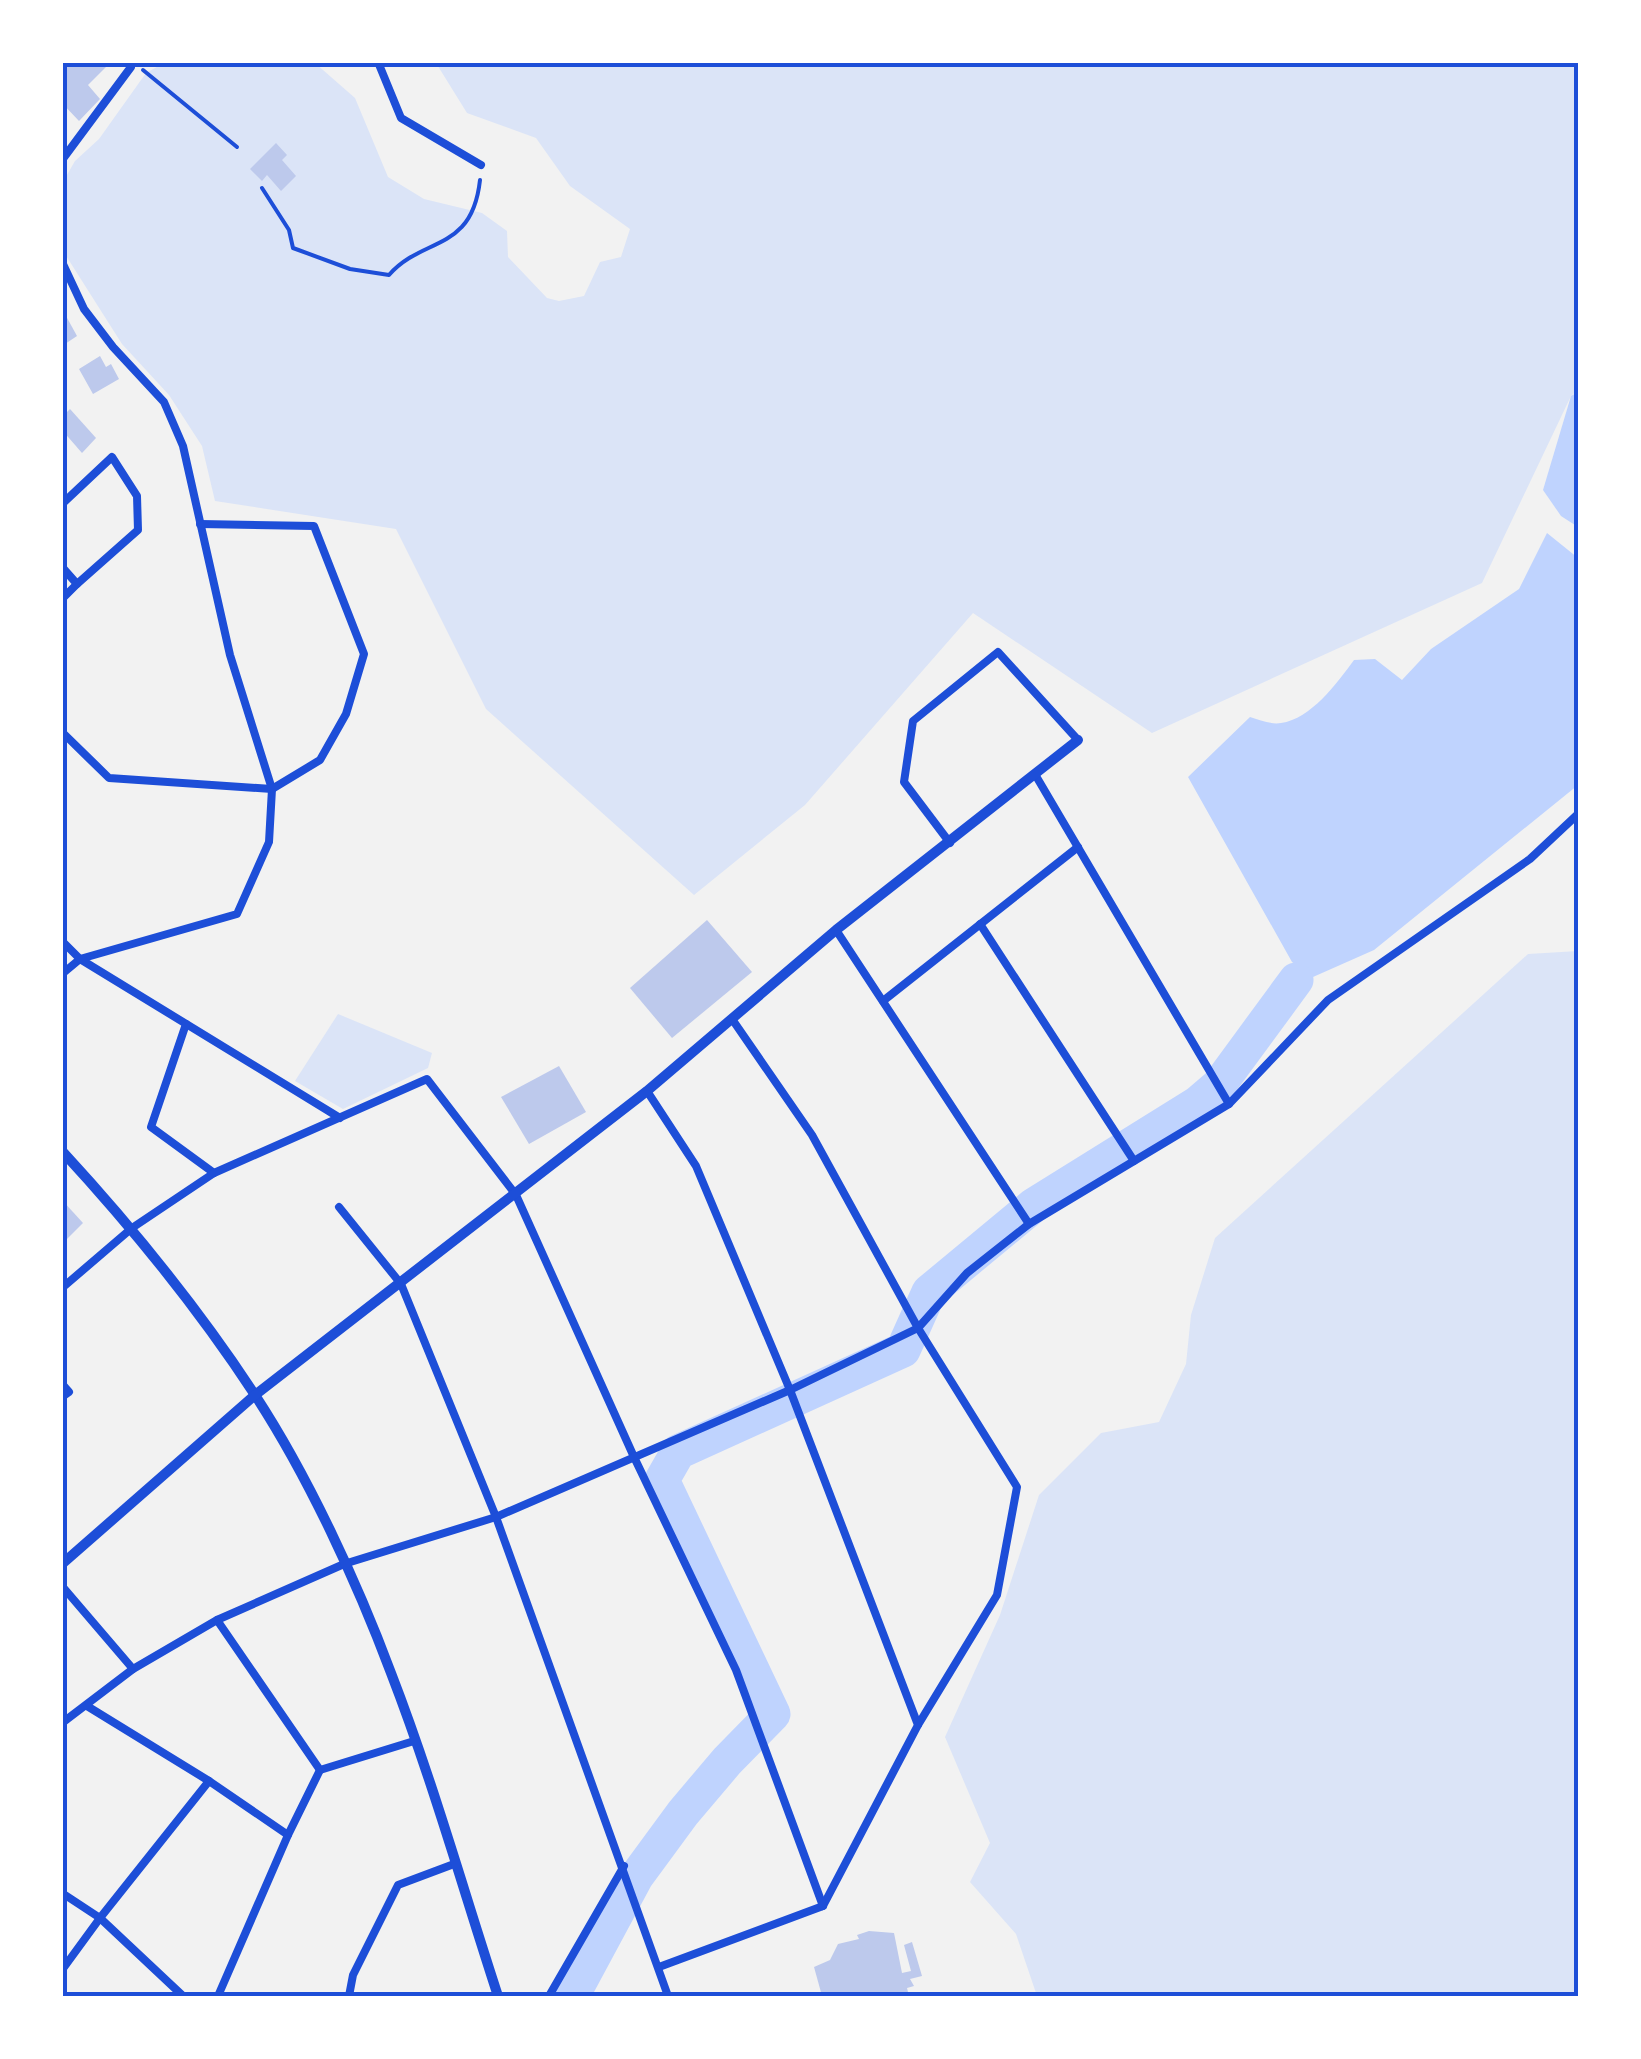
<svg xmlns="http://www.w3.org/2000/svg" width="1641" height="2059" font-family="Arial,sans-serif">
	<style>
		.green { fill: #dbe4f7 }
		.water { fill: #bfd3fe }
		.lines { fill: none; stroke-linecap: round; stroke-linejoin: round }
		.river { stroke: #bfd3fe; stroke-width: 35 }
		.building { fill: #bdc9ec }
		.path { stroke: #1d4ed8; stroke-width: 4 }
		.minor { stroke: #1d4ed8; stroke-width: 8 }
		.tertiary { stroke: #1d4ed8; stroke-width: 10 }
		.neatline { fill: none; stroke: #1d4ed8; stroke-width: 4 }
	</style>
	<rect width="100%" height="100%" fill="#f2f2f2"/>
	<g class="green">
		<polygon points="164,63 315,63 355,98 388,177 424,199 482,213 507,231 508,257 547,298 559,301 584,296 600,262 621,257 630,229 570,186 536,138 467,113 436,63 1578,63 1578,390 1571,396 1482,583 1152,733 973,613 805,805 694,895 486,709 396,529 215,501 202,446 169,395 122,344 63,251 63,182 75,161 99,139 146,73"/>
		<polygon points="1578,951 1578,1996 1037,1996 1016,1934 970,1882 990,1843 945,1737 1000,1615 1039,1495 1101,1433 1159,1422 1186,1364 1191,1315 1215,1238 1528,954"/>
		<polygon points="338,1014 432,1053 428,1068 343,1109 295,1081"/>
	</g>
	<g class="water">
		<polygon points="1578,392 1578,527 1561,516 1543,490 1571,396"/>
		<path d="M1547 533 1578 558V785L1374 950 1313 977 1292 962 1188 777 1250 717C1260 720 1272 725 1281 723 1311 719 1337 683 1354 660L1375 659 1402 680 1431 649 1519 589Z"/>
	</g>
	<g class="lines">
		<polyline class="river" points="572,1996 636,1877 683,1813 727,1761 773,1714 662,1480 678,1452 903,1350 929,1292 1034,1205 1198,1103 1219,1085 1296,980"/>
	</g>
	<g class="building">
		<polygon points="62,62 102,62 106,67 88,85 100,99 79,121 62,103"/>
		<polygon points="276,143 287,155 282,160 296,176 281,191 267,175 262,181 250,169"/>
		<polygon points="66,316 77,336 62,346 62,318"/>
		<polygon points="100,356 106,367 111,364 119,379 93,394 79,369"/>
		<polygon points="70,409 96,438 82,453 62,430 62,417"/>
		<polygon points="707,920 752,972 672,1038 630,988"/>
		<polygon points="559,1066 586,1112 529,1144 501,1097"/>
		<polygon points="62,1200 83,1223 62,1244"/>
		<polygon points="869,1931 894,1933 902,1973 911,1971 904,1945 912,1942 922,1976 910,1979 914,1986 907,1988 909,1996 822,1996 814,1967 830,1960 838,1944 859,1939 857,1935"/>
	</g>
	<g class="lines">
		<g class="path">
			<polyline points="143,70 237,147"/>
			<path d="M262 188 289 230 293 248 350 269 389 275C423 236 472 253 480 180"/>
		</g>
		<g class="minor">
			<polyline points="378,62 401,118 481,165"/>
			<polyline points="62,160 131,67 127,62"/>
			<polyline points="62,262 84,309 113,347 164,402 183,446 230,655 272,789 269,842 237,914 80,959 62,974"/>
			<polyline points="62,504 112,457 137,496 138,530 77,584"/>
			<polyline points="62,567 77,584 62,599"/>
			<polyline points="62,732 109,778 272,789 320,760 346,714 364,654 314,526 200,524"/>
			<polyline points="1036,776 1229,1104"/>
			<polyline points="950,843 904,782 913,721 998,652 1078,740"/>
			<polyline points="980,924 1134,1161"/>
			<polyline points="836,930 1029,1224"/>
			<polyline points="62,941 80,959 340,1118"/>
			<polyline points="883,1001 1078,847"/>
			<polyline points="732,1019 812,1135 918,1328 1017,1487 997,1595 918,1725"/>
			<polyline points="186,1024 151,1127 214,1173"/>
			<polyline points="647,1091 696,1166 790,1390 918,1725 823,1906 659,1967"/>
			<polyline points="339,1207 401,1284 496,1517 668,1996"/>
			<polyline points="62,1288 132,1228 214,1173 427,1079 516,1195 634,1457 736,1670 823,1906"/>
			<polyline points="62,1384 69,1392 62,1397"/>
			<polyline points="62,1586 133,1669"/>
			<polyline points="217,1620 320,1770 414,1741"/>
			<polyline points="87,1706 209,1781 288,1835 218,1996"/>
			<polyline points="62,1723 133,1669 217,1620 344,1564 496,1517 790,1390 918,1328 967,1273 1029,1224 1229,1104 1328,1000 1530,859 1578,814"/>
			<polyline points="288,1835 320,1770"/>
			<polyline points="62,1893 100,1918 183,1996"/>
			<polyline points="62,1970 100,1918 209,1781"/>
			<polyline points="349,1996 353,1975 398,1885 454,1864"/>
			<polyline points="549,1996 624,1866"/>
		</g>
		<g class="tertiary">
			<path d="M62 1151C132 1227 198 1308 255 1395 308 1476 357 1582 391 1673 432 1779 463 1889 498 1996"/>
			<polyline points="62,1564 255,1395 647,1091 836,930 1078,740"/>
		</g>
	</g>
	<rect width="1641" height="2059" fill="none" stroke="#ffffff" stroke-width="130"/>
	<rect x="65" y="65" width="1511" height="1929" class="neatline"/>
</svg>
